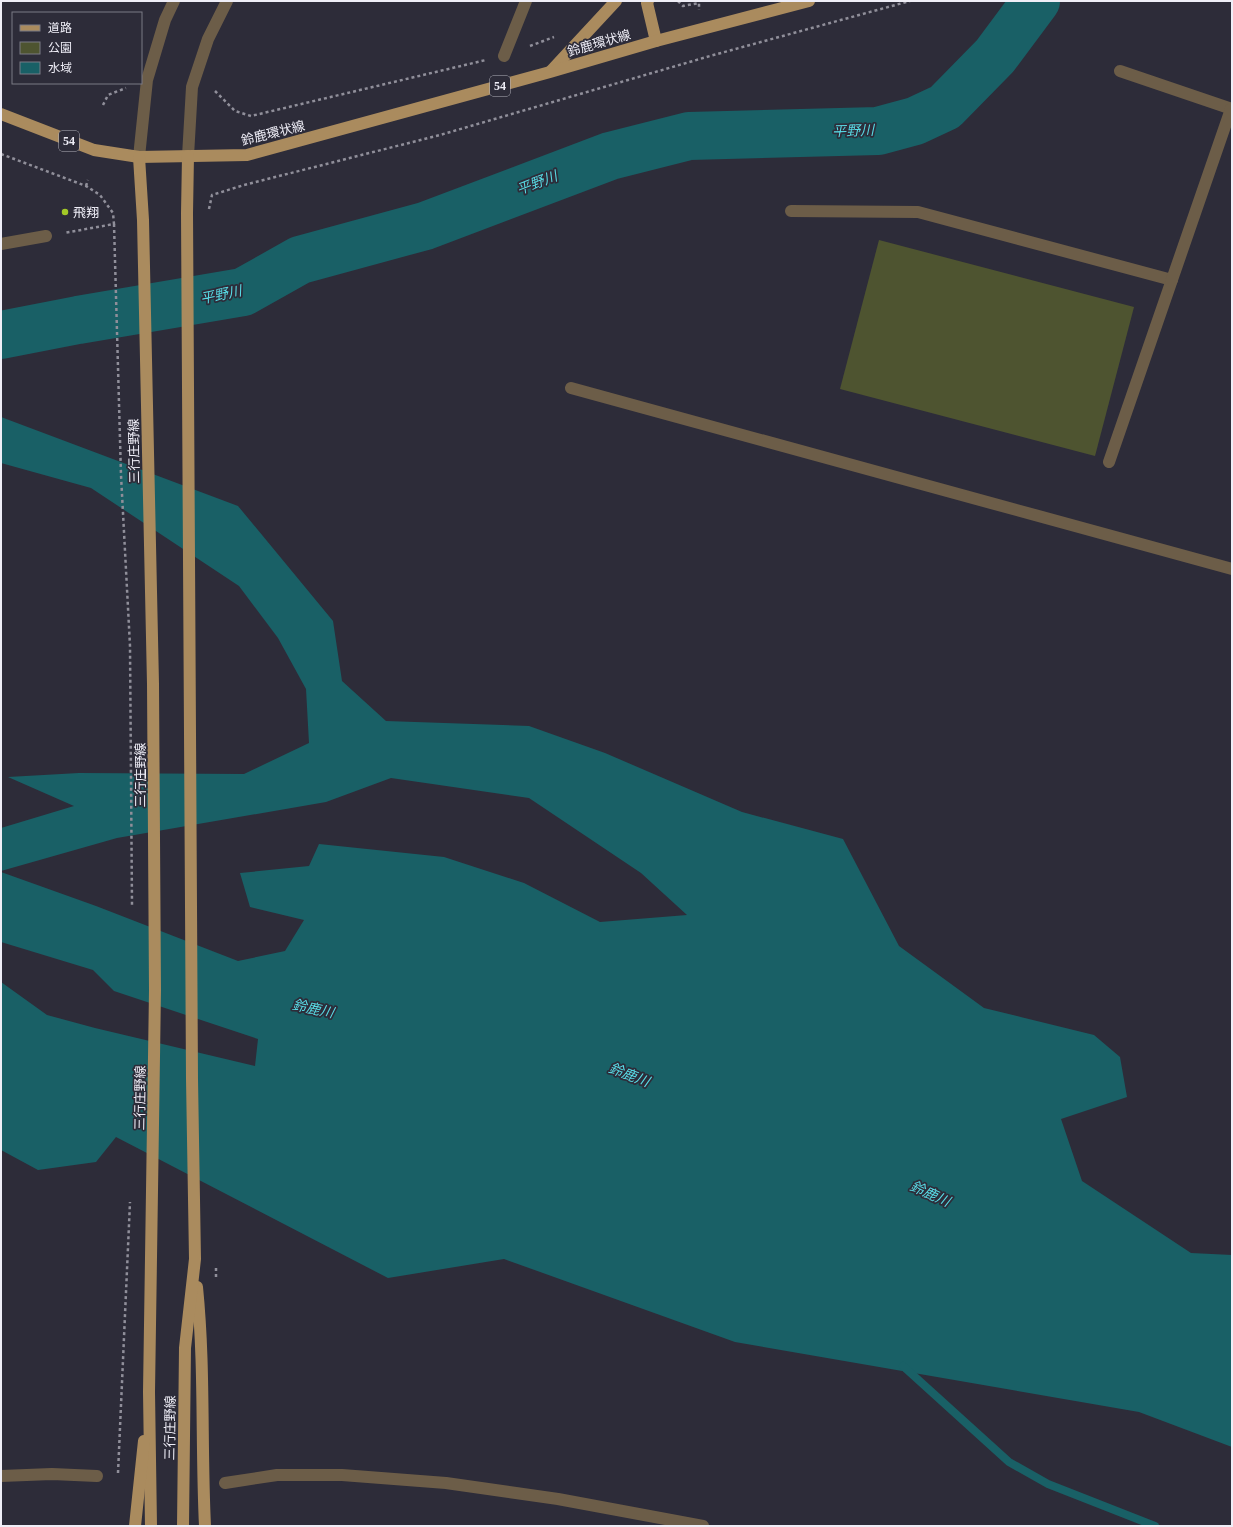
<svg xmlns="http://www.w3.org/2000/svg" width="1233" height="1527" font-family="'Times New Roman','Noto Sans JP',serif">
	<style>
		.green { fill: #4e5430 }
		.water { fill: #196066 }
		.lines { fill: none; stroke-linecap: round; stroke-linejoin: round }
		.stream { stroke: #196066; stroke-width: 8 }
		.river { stroke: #196066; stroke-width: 48 }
		.path { stroke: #908f9a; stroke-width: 2.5; stroke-dasharray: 3 3; stroke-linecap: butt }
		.minor { stroke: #6c5d48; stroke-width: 12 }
		.major { stroke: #aa8b5e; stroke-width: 12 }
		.poi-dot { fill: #a3c927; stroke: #2d2c39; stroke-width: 1.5 }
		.labels { text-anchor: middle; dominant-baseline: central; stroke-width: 3.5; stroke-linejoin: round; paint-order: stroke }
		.shield { fill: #2d2c39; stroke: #b5b4be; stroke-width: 1 }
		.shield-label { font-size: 12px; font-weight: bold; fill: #efeef7 }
		.street-label { font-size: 13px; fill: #efeef7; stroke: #2d2c39 }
		.poi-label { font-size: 13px; fill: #efeef7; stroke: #2d2c39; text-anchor: start }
		.water-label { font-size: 14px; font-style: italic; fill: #58dce6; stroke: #2d2c39 }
	</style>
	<rect width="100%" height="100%" fill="#2d2c39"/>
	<polygon class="green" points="879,240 1134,307 1095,456 840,389"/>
	<polygon class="water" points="1,417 238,506 333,621 342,681 386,721 529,726 605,753 742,812 843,839 899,946 984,1008 1094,1035 1120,1057 1127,1097 1061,1119 1082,1181 1191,1253 1232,1255 1232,1447 1139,1412 735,1342 504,1259 388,1278 116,1137 96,1162 38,1170 1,1150 1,982 47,1015 95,1028 255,1066 258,1039 114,991 93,970 1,942 1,872 96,906 238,961 285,951 304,920 250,907 240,873 309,866 319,844 444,857 524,883 600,922 687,915 641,873 529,798 391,778 326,802 117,838 1,871 1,828 74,806 8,777 79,773 244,774 309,743 306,689 278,638 239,586 91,488 1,463"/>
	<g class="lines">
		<polyline class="stream" points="903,1366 1009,1462 1048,1484 1155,1526"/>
		<polyline class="river" points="1,335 78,320 243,292 300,260 425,226 610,156 689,136 878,131 915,121 945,107 995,56 1036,1"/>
		<g class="path">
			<polyline points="678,1 683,6 699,3 699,10"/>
			<polyline points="530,46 554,37"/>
			<polyline points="215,91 235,111 251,116 486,60"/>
			<polyline points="103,105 108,95 126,88"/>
			<polyline points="1,154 86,186 100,195 113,213 114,224 64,233"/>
			<polyline points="86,186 88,180"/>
			<polyline points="209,209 212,195 244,185 440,135 710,56 910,1"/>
			<polyline points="114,224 121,475 130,646 132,905"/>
			<polyline points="216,1268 216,1279"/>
			<polyline points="118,1473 130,1202"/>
		</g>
		<g class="minor">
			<polyline points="504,56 526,1"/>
			<polyline points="1120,71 1232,109"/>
			<polyline points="188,156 192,87 208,39 227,1"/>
			<polyline points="139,157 147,80 165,20 174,1"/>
			<polyline points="791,211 918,212 1172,280"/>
			<polyline points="1,244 46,236"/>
			<polyline points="571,388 1232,569"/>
			<polyline points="1109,462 1231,109"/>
			<polyline points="1,1476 52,1474 97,1476"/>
			<polyline points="225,1483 277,1475 342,1475 446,1483 558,1499 703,1526"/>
		</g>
		<g class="major">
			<polyline points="648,1 647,3 656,41"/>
			<polyline points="551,71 616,1"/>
			<polyline points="1,114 94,150 139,157 247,155 550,72 656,41 809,1"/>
			<polyline points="139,157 143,220 153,684 155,990 149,1392 151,1526"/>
			<path d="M197 1287C205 1367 201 1446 205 1526"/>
			<polyline points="135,1526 144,1441"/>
			<polyline points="183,1526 185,1348 195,1259 192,1079 187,213 188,156"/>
		</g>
	</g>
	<circle class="poi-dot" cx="65" cy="212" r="4"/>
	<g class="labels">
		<g class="shield">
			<rect x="490" y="76" width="20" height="20" rx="3"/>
			<rect x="59" y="131" width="20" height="20" rx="3"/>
		</g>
		<g class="shield-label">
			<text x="500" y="86">54</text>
			<text x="69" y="141">54</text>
		</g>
		<g class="street-label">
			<text transform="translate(599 43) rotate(-16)">鈴鹿環状線</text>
			<text transform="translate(273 133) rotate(-14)">鈴鹿環状線</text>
			<text transform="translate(134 451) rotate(-91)">三行庄野線</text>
			<text transform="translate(140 775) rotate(-90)">三行庄野線</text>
			<text transform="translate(140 1098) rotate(-89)">三行庄野線</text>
			<text transform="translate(170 1428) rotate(-89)">三行庄野線</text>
		</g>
		<g class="poi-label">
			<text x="73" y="212">飛翔</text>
		</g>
		<g class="water-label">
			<text transform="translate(853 131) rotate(-2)">平野川</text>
			<text transform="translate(537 183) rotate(-21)">平野川</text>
			<text transform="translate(221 295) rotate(-12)">平野川</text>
			<text transform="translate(313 1009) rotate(12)">鈴鹿川</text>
			<text transform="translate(629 1075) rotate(21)">鈴鹿川</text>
			<text transform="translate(930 1194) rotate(24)">鈴鹿川</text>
		</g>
	</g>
	<rect width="1233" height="1527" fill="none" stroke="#efeef7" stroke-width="4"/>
	<rect x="12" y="12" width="130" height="72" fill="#2d2c39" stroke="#7b7a85"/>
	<rect x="20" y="25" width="20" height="6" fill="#aa8b5e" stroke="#7b7a85"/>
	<text x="48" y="32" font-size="12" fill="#efeef7">道路</text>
	<rect x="20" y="42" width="20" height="12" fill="#4e5430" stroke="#7b7a85"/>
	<text x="48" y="52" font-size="12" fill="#efeef7">公園</text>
	<rect x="20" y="62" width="20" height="12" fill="#196066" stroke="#7b7a85"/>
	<text x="48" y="72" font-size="12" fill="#efeef7">水域</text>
</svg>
